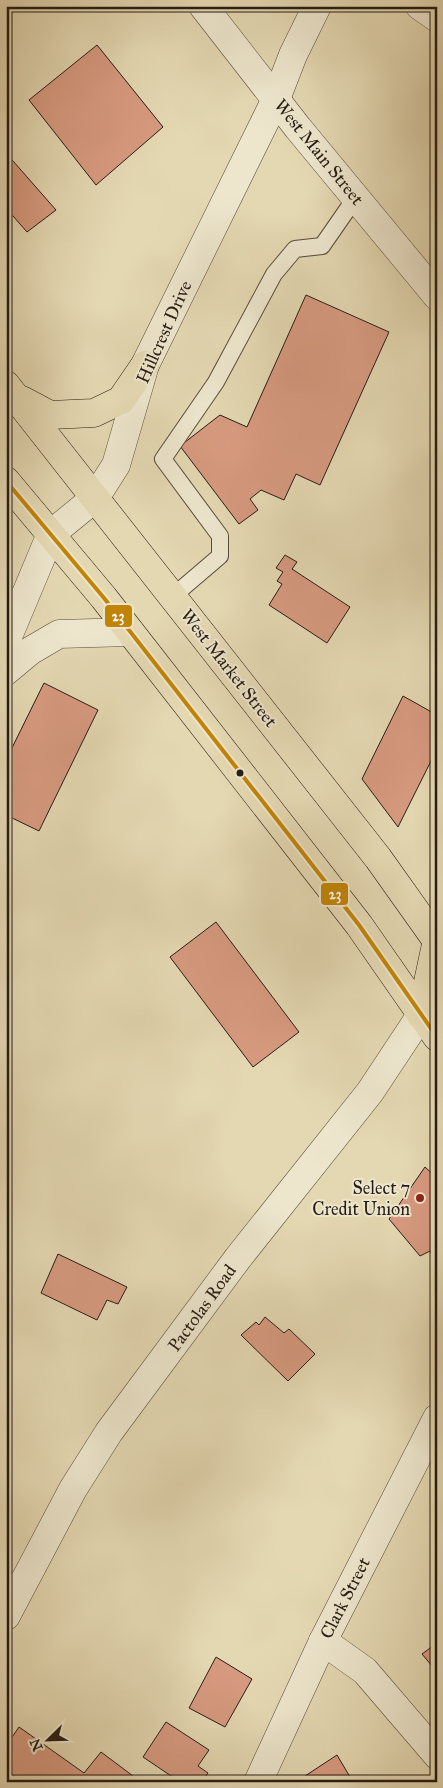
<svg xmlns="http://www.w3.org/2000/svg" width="443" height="1788" font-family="'IM FELL Great Primer',serif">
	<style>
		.building { fill: #d79a80; stroke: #261c15 }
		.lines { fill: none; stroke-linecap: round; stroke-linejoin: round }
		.lane-casing { stroke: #564b3c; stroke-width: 18 }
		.street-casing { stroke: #564b3c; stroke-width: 29 }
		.primary-casing { stroke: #261c15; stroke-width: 29 }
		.lane { stroke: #ede6cd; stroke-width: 16 }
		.street { stroke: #ede6cd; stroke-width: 28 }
		.primary { stroke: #e4d8b2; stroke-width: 28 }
		.bus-1-casing { stroke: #ede6cd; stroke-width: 8 }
		.bus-1 { stroke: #c38405; stroke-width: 4 }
		.bus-dot { fill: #261c15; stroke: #ede6cd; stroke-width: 2 }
		.poi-dot { fill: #8f2418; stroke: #ede6cd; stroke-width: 2 }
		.labels { text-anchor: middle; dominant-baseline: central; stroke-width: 4; stroke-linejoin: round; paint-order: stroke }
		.street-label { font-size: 18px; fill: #261c15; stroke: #ede6cd }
		.poi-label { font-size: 18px; fill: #261c15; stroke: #ede6cd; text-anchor: end }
		.line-badge { stroke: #ede6cd; stroke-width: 2 }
		.badge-label { font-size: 14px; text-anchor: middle; font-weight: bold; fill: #fff }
	</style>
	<rect width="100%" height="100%" fill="#e4d8b2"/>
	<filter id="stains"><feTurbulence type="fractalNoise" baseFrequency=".004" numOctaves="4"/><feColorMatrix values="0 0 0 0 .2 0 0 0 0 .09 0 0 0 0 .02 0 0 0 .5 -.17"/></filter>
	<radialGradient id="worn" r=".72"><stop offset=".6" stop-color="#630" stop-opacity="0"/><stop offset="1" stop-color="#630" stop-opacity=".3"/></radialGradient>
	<g class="building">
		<polygon points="97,45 163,127 96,185 29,100"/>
		<polygon points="6,153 56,210 27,232 6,208"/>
		<polygon points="306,295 389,332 320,485 296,474 284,500 261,490 250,499 258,510 239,524 180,446 220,415 247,427"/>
		<polygon points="285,555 297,562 292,569 350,607 327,643 269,605 282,584 277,581 283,572 276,568"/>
		<polygon points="44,683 98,710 39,831 6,815 6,760"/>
		<polygon points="403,696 437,715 437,749 398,827 362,779"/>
		<polygon points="216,922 299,1032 253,1067 170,957"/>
		<polygon points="425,1167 437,1178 437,1264 430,1251 420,1256 389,1219"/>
		<polygon points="58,1254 127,1287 118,1304 107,1300 97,1320 41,1293"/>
		<polygon points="265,1317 284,1333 289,1329 315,1354 288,1381 241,1335 256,1322 259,1325"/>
		<polygon points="437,1643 437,1672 422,1654"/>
		<polygon points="216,1657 252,1679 225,1727 189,1708"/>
		<polygon points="166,1722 209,1750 198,1766 208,1773 202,1782 180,1782 143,1757"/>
		<polygon points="19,1727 84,1773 101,1752 141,1782 22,1782 6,1770 6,1746"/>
		<polygon points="337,1755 353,1782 309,1782 305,1776"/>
	</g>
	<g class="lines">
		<defs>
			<polyline id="lane" points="172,597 220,556 220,536 163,459 216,382 274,274 295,249 322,246 356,197"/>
			<g id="street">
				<polyline points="203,6 298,128 437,296"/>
				<polyline points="420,6 437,18"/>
				<polyline points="6,648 7,639 51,534 95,498 116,465 145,365 276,99 293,55 317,6"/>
				<polyline points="6,671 30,651 59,634 130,632"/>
				<polyline points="6,1616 73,1489 109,1432 238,1258 370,1092 421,1015"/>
				<polyline points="323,1641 365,1671 437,1755"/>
				<polyline points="258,1782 323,1641 437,1418"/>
			</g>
			<g id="primary">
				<polyline points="6,385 378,858 437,941"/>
				<polyline points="22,400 50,415 94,413 121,400 145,365"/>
				<polyline points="6,481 104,598 359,925 437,1037"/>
				<polyline points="421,1015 437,940"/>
			</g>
		</defs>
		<use href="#lane" class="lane-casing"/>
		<use href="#street" class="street-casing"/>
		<use href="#primary" class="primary-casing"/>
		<use href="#lane" class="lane"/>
		<use href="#street" class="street"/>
		<use href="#primary" class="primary"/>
		<defs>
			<polyline id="bus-1" points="6,481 104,598 359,925 437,1037"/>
		</defs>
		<use href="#bus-1" class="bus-1-casing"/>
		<use href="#bus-1" class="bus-1"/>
	</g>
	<circle class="bus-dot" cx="240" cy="773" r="4.5"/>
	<circle class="poi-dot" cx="420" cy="1198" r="5"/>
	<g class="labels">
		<g class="street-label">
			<text transform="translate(319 152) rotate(51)">West Main Street</text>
			<text transform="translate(164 332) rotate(-66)">Hillcrest Drive</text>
			<text transform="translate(229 668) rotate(52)">West Market Street</text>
			<text transform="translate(202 1308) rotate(-54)">Pactolas Road</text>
			<text transform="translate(345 1598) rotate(-63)">Clark Street</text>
		</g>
		<g class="poi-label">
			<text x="410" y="1188">Select 7<tspan x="410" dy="21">Credit Union</tspan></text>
		</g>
	</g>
	<g class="line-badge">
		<rect x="104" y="604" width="29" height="24" rx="5" fill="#c38405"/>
		<rect x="320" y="882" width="29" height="24" rx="5" fill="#c38405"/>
	</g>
	<g class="badge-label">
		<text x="118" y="621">23</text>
		<text x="335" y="899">23</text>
	</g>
	<rect width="443" height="1788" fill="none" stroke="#e4d8b2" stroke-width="25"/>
	<rect x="8" y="8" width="428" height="1773" fill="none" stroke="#261c15" stroke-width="2.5"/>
	<rect x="12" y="12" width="418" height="1763" fill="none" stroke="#261c15"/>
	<g transform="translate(48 1740) rotate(247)" stroke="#ede6cd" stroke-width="4" paint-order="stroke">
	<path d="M0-4L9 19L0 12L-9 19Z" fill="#261c15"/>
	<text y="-8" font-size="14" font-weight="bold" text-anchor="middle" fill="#261c15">N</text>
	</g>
	<rect width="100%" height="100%" filter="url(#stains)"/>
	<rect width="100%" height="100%" fill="url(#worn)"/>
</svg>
